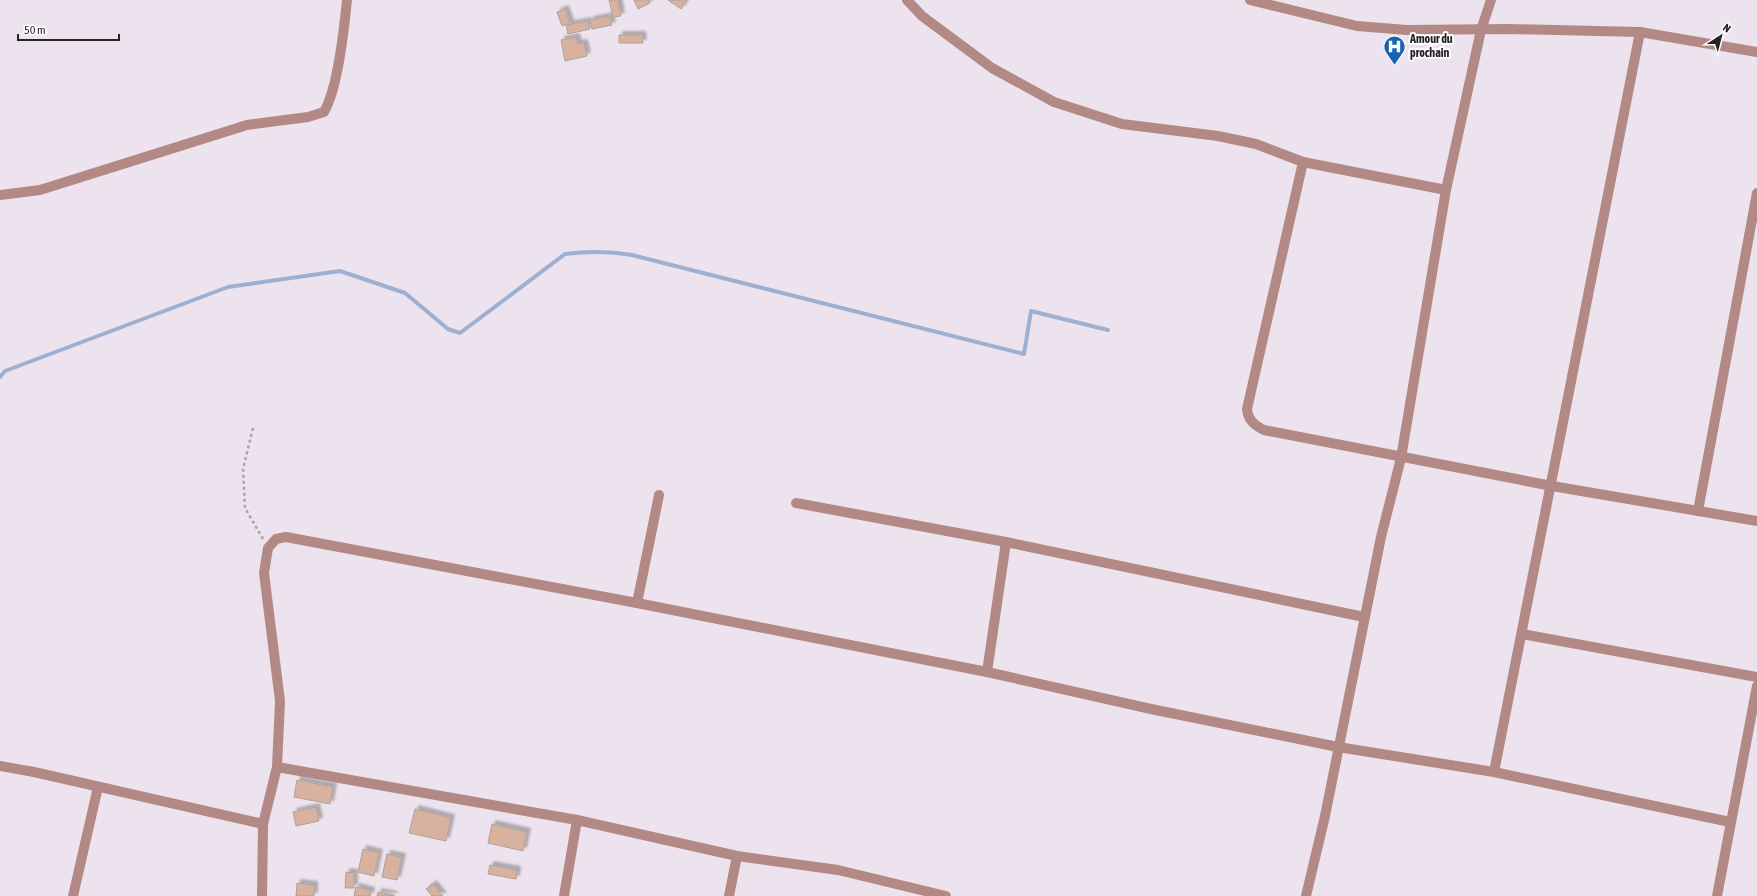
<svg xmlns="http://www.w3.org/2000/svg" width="1757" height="896" font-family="'Asap Condensed',sans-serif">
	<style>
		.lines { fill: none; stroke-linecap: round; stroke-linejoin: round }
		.stream { stroke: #9eb0d2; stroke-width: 4 }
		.building { fill: #d9b29f; stroke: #aea19a; filter: url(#shadow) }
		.path { stroke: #aaa2aa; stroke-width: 2.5; stroke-dasharray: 3 3; stroke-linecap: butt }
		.street { stroke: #b28985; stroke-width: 10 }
		.labels { text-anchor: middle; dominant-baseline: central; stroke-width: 4; stroke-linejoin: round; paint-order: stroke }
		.poi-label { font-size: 12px; font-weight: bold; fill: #262226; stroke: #fff; text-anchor: start }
	</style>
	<defs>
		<filter id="shadow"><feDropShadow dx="3.5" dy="-3.5" stdDeviation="1" flood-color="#0004"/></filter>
	</defs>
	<rect width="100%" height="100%" fill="#ede3ee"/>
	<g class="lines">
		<path class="stream" d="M0 377 5 371 228 287 340 271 405 293 448 329 460 333 565 254C588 251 609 251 632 255L1024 354 1031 311 1108 330"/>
	</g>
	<g class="building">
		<polygon points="609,0 618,0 621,16 613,17"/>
		<polygon points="634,0 648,0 650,3 638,9"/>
		<polygon points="668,0 687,0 681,9"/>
		<polygon points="565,9 570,23 562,26 557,12"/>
		<polygon points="610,16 612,25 592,29 590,20"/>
		<polygon points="588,21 590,29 568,34 566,25"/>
		<polygon points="619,35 642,35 643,43 619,43"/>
		<polygon points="576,37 578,44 584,43 587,56 565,61 561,40"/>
		<polygon points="297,780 333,787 330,804 294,797"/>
		<polygon points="316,807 319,821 296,826 293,812"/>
		<polygon points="415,809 451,818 446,841 409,833"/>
		<polygon points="492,824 527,832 523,851 488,843"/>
		<polygon points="363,849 379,853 374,876 358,872"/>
		<polygon points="387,854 402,857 397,880 382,877"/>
		<polygon points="490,865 517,870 516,879 488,874"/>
		<polygon points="346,872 354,873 354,888 345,888"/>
		<polygon points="297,883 314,885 314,896 296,896"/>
		<polygon points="433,884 443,896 432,896 426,889"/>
		<polygon points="356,887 371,891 370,896 354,896"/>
		<polygon points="378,892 394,895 394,896 377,896"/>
	</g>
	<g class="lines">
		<polyline class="path" points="253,428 243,469 245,508 263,539"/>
		<g class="street">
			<polyline points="907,0 922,16 992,68 1054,102 1122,124 1218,136 1256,144 1303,162 1446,190"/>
			<polyline points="1250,0 1357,26 1407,30 1508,29 1640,32 1757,52"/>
			<path d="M1303 162 1247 409C1248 420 1254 425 1264 430L1552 486 1757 521"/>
			<path d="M0 195 40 190 247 125 308 117 324 112C338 88 344 29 347 0"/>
			<polyline points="796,503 1006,542 1364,617"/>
			<polyline points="1698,511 1757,193"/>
			<polyline points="637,603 659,495"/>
			<polyline points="1522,634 1757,677"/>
			<polyline points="987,672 1006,542"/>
			<polyline points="0,766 34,772 263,824"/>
			<polyline points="277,767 577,820 737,856 838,870 946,896"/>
			<polyline points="1494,772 1640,32"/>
			<polyline points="73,896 98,787"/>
			<polyline points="262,896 263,824 277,767 280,701 264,573 268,548 276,539 286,537 637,603 987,672 1151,709 1338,747 1494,772 1730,822"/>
			<polyline points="564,896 577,820"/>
			<polyline points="729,896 737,856"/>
			<polyline points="1306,896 1325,816 1381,537 1401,458 1446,190 1481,30 1491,0"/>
			<polyline points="1717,896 1757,686"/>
		</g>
	</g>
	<defs>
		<symbol id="hospital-pin" viewBox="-11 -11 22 30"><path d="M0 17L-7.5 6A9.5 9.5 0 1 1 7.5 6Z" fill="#1a62b1" stroke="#fff"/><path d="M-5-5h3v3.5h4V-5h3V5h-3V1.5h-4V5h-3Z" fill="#fff"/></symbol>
	</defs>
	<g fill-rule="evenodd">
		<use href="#hospital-pin" x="1382" y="34" width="25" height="34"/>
	</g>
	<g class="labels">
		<g class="poi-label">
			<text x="1410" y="39">Amour du<tspan x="1410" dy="14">prochain</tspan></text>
		</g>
	</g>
	<g transform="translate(1721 36) rotate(36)" stroke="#ffffff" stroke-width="3" paint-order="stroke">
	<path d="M0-3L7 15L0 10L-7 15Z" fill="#262226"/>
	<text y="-6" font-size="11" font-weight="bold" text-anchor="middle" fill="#262226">N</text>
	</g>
	<path d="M18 34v6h101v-6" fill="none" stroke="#262226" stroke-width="2"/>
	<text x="24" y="34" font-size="12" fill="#262226" stroke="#ffffff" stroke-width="3" paint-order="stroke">50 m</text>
</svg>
